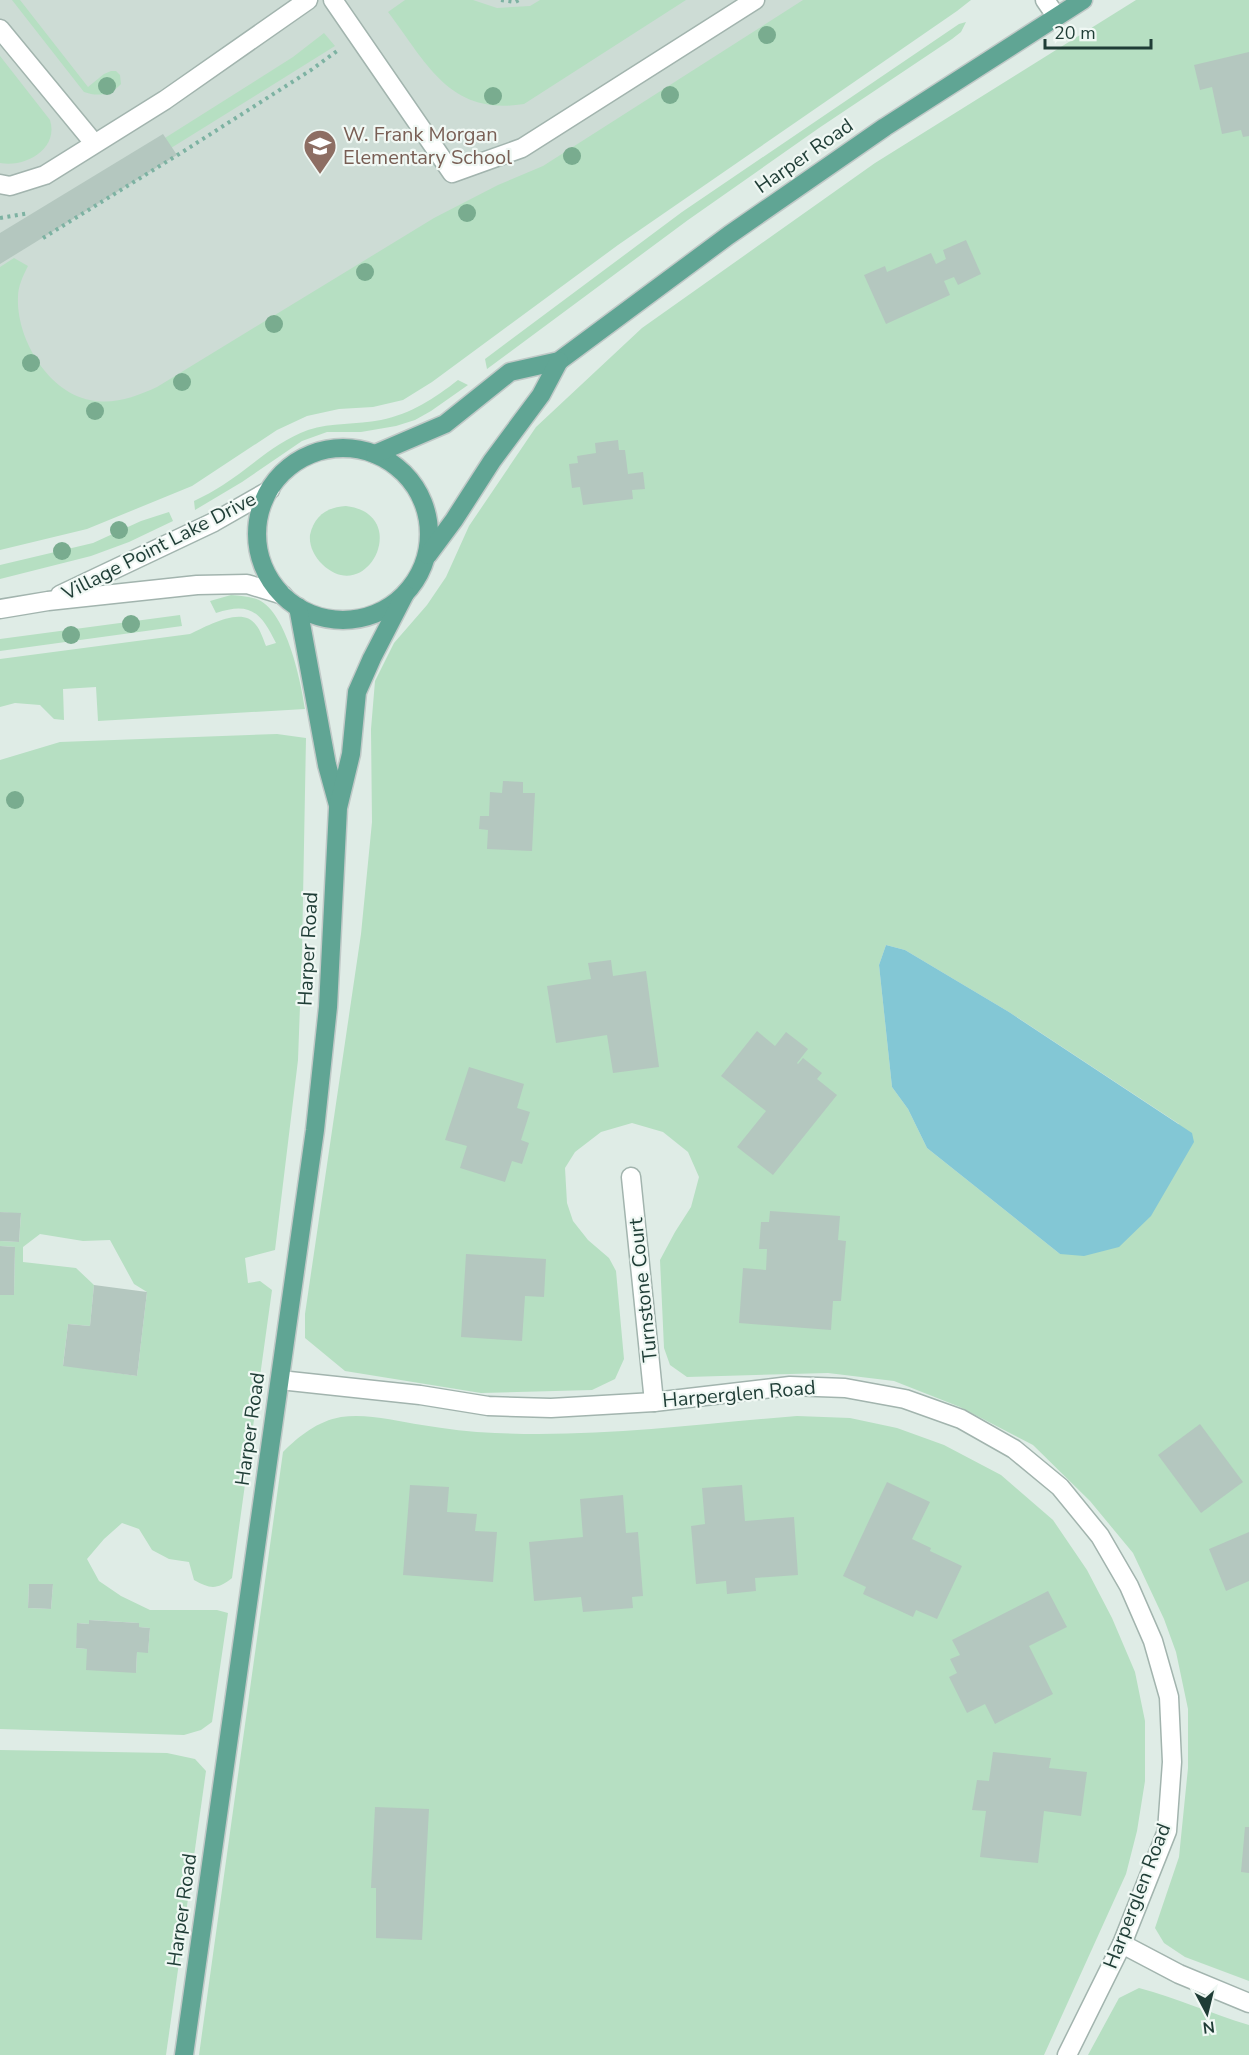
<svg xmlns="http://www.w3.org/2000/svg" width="1249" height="2055" font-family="'Nunito Sans',sans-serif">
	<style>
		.built { fill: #cddcd5 }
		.green { fill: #b6dfc2; fill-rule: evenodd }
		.water { fill: #83c7d5 }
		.building { fill: #b4c7bf }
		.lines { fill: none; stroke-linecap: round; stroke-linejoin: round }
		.minor-casing { stroke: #a2b4ae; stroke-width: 21 }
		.major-casing { stroke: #c0c9c7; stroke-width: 21 }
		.path { stroke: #7db2a2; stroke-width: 4; stroke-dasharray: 3 4.5; stroke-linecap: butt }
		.minor { stroke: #fff; stroke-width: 18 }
		.major { stroke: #60a594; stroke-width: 18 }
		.tree { fill: #79ac8f }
		.labels { text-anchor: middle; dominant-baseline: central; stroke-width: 4.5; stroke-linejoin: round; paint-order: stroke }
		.education-label { font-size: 20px; fill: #785e54; stroke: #f0f8f4; text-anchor: start }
		.street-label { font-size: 20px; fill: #1f3d36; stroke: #f0f8f4 }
	</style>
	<rect width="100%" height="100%" fill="#dfece6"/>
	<polygon class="built" points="0,0 896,0 0,502"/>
	<g class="green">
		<path d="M12 0H20L88 87 104 74 111 71H116L120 75 121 84C111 95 98 97 84 92Z"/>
		<path d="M405 0H473L497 8 530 6 540 0H686L524 104C449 116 427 63 388 12Z"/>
		<path d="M803 0H971L957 11 618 245 432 382 403 400 373 407 339 409 307 416 277 430 192 486 87 529 0 550V267L14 258 28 266C23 276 18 286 18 297 16 338 48 392 90 400 114 405 135 397 157 387L434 218 498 185 543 166Z"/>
		<path d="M1136 0H1249V1981L1185 1957 1164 1943 1155 1928 1179 1857 1188 1768V1709L1176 1652 1164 1619 1133 1553 1090 1501 1033 1445 960 1407 894 1381 828 1373 687 1377 670 1365 664 1348 660 1260 675 1232 691 1207 699 1177 688 1152 663 1132 632 1123 601 1132 575 1152 565 1168 567 1203 573 1221 588 1240 609 1258 616 1271 624 1359 615 1379 592 1390 481 1393 345 1371 305 1338V1314L361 934 372 822 371 729 375 681 394 643 427 605 446 577 469 526 536 427 642 328 875 163ZM886 945 905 950 1009 1012 1179 1124 1060 1254 927 1148 908 1109 892 1087 879 965Z"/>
		<polygon points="966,22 961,32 952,39 819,128 688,220 487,369 485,359 682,212 959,24"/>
		<polygon points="324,33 335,46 163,153 157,143 293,57"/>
		<path d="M0 56 50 120C59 149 25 168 0 163Z"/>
		<path d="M458 380 468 385 431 411 415 420 396 426 361 432H327L302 441 242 482 195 510 194 501C204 496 214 491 223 485 251 467 275 442 308 430 332 422 356 425 381 420 411 414 435 398 458 380Z"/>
		<path d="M346 506C413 514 367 608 322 564 314 556 309 546 310 535 314 516 327 507 346 506Z"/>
		<polygon points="169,512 173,521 129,542 91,556 0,579 0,565 93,543 141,521"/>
		<path d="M231 595C240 596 250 596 259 600 287 614 301 681 305 709L98 721 96 687 63 689 64 720 54 719 40 705 15 703 0 707V659L190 634C206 627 242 605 256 625 261 631 263 639 266 646L276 643C261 613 251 601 216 613L210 601Z"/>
		<polygon points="180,615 182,626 0,651 0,639"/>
		<path d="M277 734 306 738 302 952 298 1060 275 1250 245 1258 248 1283 260 1281 272 1290 232 1578C217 1590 210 1589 194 1580L189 1562 169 1559 152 1550 139 1529 122 1523 104 1539 87 1559 99 1581 121 1596 150 1610H217L228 1613 212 1722 201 1730 184 1735 0 1729V1295H14L15 1247 0 1246V1241L19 1242 21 1214 0 1212V760L60 742ZM40 1234 83 1241 110 1240 134 1284 147 1292 137 1376 63 1365 68 1324 90 1326 94 1285 76 1268 23 1262V1247ZM29 1584H53L51 1609 28 1608ZM90 1620 139 1623V1627L150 1628 148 1652H137L136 1673 87 1649 76 1648 78 1623 89 1624Z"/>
		<path d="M797 1416 850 1418 897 1428 944 1445 1001 1475 1053 1520 1087 1570 1112 1618 1135 1672 1145 1721V1781L1137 1831 1126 1874 1044 2055H199L283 1452C299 1436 318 1421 341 1417 367 1413 396 1421 422 1425 446 1429 471 1432 495 1433 595 1438 697 1424 797 1416Z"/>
		<polygon points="0,1750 167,1753 195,1759 206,1771 166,2055 0,2055"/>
		<path d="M1139 1988C1177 1998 1212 2014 1249 2025V2055H1088L1119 1998Z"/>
	</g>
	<polygon class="water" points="886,945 905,950 1009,1012 1192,1133 1194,1142 1151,1216 1119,1247 1084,1256 1060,1254 927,1148 908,1109 892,1087 879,965"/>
	<g class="building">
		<polygon points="1249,52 1249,136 1243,137 1241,130 1222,134 1212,87 1200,90 1194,65"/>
		<polygon points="163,134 177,155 0,264 0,233"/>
		<polygon points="966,240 981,274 958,285 954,277 944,281 950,295 886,324 864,275 885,266 887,272 931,253 936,264 946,259 943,250"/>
		<polygon points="618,440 619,450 625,450 628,474 643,472 645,489 632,490 633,499 583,505 580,487 572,488 569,464 578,463 577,456 596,453 595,443"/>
		<polygon points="503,781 523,782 523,793 535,793 532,851 487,849 488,830 479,829 480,816 489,816 490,792 502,793"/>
		<polygon points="611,960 613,976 646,971 659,1067 613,1073 607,1035 556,1043 547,986 591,979 588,963"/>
		<polygon points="757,1031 775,1046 786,1032 808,1049 797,1063 798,1064 803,1058 822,1073 817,1079 837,1095 773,1175 737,1147 766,1111 721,1076"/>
		<polygon points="469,1067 524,1084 517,1108 530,1112 521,1140 529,1143 522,1164 512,1161 505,1182 460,1168 467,1146 445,1140"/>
		<polygon points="770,1211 840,1216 838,1240 846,1241 841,1301 833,1301 831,1330 739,1323 743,1268 766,1270 767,1249 759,1249 761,1222 769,1222"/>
		<polygon points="0,1212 21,1213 19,1242 0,1241"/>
		<polygon points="0,1246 15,1247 14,1295 0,1295"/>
		<polygon points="466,1254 546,1259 544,1297 525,1296 522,1341 461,1337"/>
		<polygon points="94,1285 147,1292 137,1376 63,1366 68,1324 90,1326"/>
		<polygon points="1200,1424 1243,1482 1201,1513 1158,1455"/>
		<polygon points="887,1482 930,1502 912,1539 931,1548 930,1551 962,1566 937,1619 916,1610 913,1617 863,1594 866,1587 843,1576"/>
		<polygon points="410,1485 449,1487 447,1512 477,1514 475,1531 497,1532 493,1582 403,1575"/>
		<polygon points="742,1485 745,1521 794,1517 798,1575 755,1578 756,1591 727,1594 726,1581 696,1584 691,1526 705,1524 702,1488"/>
		<polygon points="623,1495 626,1533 638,1532 643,1596 632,1597 633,1608 583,1612 581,1597 534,1601 529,1542 583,1537 580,1499"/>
		<polygon points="1249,1532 1249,1581 1226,1591 1209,1549"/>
		<polygon points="29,1584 53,1584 51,1609 28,1608"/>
		<polygon points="1048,1591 1067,1627 1029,1646 1053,1694 995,1724 985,1704 967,1713 949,1677 957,1673 950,1659 960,1655 952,1640"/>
		<polygon points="89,1620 139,1623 139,1627 150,1628 148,1653 137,1652 136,1673 86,1670 87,1649 76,1648 77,1623 89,1624"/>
		<polygon points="993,1752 1051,1758 1049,1768 1087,1772 1081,1816 1044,1811 1038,1863 980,1857 986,1811 972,1810 977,1780 989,1781"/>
		<polygon points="375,1807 429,1809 422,1940 376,1938 376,1888 371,1888"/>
		<polygon points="1245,1827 1249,1827 1249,1873 1241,1872"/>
	</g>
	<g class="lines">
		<defs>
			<g id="minor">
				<polyline points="333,0 452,173 522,148 755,0"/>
				<polyline points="1045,0 1056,16"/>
				<polyline points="0,29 94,143"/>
				<polyline points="0,184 10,186 45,175 165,100 308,0"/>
				<polyline points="60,595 214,522 270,490"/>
				<polyline points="0,609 48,601 197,585 247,584 283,595"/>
				<polyline points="631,1177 654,1402"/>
				<polyline points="280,1380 420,1395 488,1406 551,1408 654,1402 790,1386 845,1388 905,1399 961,1419 1014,1449 1060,1487 1100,1536 1129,1586 1153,1641 1169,1697 1172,1762 1167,1831 1122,1944 1067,2055"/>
				<polyline points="1122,1944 1179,1974 1249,2003"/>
			</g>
			<g id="major">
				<circle cx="343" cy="534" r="86"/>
				<polyline points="375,454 445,424 510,372 559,361 729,235 885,127 1083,0"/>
				<polyline points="428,555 454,520 492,461 541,395 559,361"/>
				<polyline points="298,607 327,765 338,805"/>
				<polyline points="184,2055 315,1130 328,1007 338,808 351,754 357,692 372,658 405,594"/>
			</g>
		</defs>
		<use href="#minor" class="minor-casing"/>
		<use href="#major" class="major-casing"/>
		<g class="path">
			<polyline points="501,0 515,2 519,0"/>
			<polyline points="0,218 29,213"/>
			<polyline points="43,238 184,151 311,70 337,51"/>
		</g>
		<use href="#minor" class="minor"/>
		<use href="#major" class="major"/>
	</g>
	<g class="tree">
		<circle cx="767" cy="35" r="9"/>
		<circle cx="107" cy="86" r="9"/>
		<circle cx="670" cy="95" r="9"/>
		<circle cx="493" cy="96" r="9"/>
		<circle cx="572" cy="156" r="9"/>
		<circle cx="467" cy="213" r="9"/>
		<circle cx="365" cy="272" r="9"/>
		<circle cx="274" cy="324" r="9"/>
		<circle cx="31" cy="363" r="9"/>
		<circle cx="182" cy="382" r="9"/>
		<circle cx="95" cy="411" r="9"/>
		<circle cx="119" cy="530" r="9"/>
		<circle cx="62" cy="551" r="9"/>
		<circle cx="131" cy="624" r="9"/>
		<circle cx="71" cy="635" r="9"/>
		<circle cx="15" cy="800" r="9"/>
	</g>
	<defs>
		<symbol id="school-pin" viewBox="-11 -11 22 30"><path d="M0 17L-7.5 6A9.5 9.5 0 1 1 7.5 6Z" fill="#8d6e63" stroke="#f0f8f4"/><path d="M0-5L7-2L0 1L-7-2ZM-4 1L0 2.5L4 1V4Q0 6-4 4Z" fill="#fff"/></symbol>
	</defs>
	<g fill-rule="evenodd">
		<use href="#school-pin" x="301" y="127" width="38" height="52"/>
	</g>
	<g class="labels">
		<g class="education-label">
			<text x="343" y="134">W. Frank Morgan<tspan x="343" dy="23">Elementary School</tspan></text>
		</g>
		<g class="street-label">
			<text transform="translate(804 156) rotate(-35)">Harper Road</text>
			<text transform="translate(159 546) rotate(-27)">Village Point Lake Drive</text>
			<text transform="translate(308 949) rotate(-87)">Harper Road</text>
			<text transform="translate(643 1290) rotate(-96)">Turnstone Court</text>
			<text transform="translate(739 1394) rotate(-5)">Harperglen Road</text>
			<text transform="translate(250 1429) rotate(-82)">Harper Road</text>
			<text transform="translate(1137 1896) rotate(-69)">Harperglen Road</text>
			<text transform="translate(182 1910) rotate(-82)">Harper Road</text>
		</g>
	</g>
	<g transform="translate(1207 2013) rotate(173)" stroke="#f0f8f4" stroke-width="4.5" paint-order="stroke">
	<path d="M0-4.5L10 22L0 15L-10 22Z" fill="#1f3d36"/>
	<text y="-9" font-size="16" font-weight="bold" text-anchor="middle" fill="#1f3d36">N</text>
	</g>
	<path d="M1045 39v9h106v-9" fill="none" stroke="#1f3d36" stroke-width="3"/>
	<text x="1054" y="39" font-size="18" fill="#1f3d36" stroke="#f0f8f4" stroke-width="4.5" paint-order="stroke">20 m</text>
</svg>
